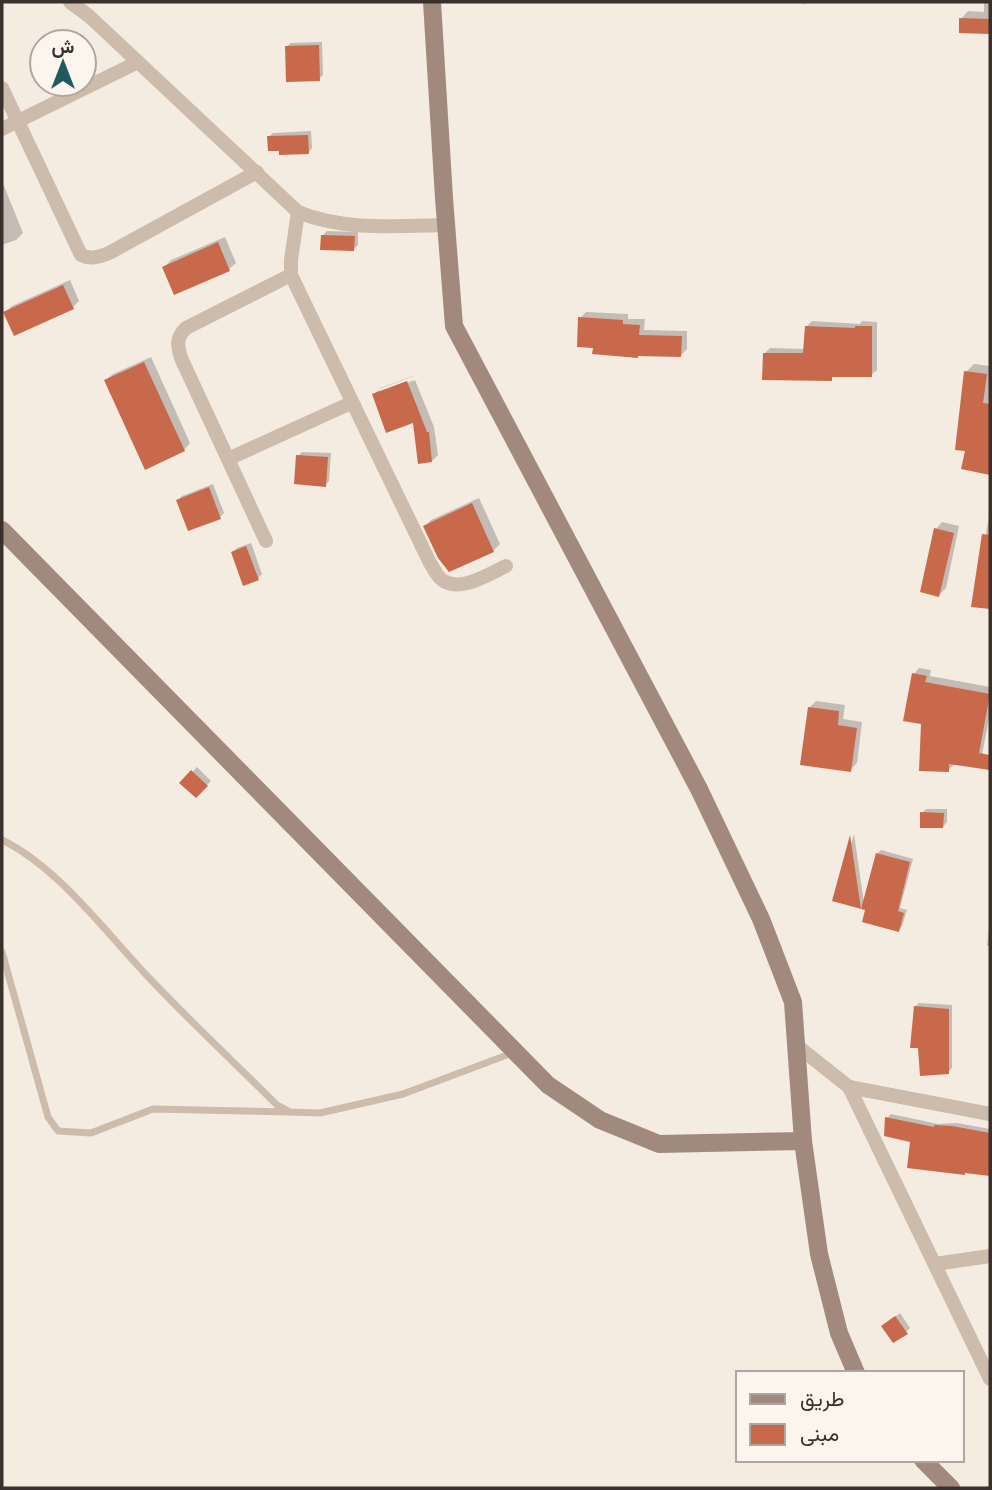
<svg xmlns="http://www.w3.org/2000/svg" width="992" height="1490" font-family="'Sofia Sans Condensed',Vazirmatn,sans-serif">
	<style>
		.shadow { fill: #0003 }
		.building { fill: #c8694b }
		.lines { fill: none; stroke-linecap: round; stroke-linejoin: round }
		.lane { stroke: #cdbbac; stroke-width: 7 }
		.street { stroke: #cdbbac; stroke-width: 14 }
		.secondary { stroke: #a18a7d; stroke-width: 18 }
	</style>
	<rect width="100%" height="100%" fill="#f4ebe1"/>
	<g class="shadow">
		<polygon points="791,2 808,2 806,4"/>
		<polygon points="984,2 990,2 990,32 960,31 961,19 968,11 984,12"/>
		<polygon points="322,42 323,75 319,79 286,47 291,43"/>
		<polygon points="311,131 312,148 308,153 280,149 269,137 273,133"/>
		<polygon points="2,181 23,233 16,240 2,245"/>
		<polygon points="327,231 358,232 358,245 354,249 323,235"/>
		<polygon points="225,237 236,263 229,269 175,293 164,267 171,260"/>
		<polygon points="70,280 79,301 73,307 5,313 12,306"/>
		<polygon points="586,312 628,314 628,319 645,319 644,330 687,331 687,349 681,355 640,354 637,357 594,346 580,318"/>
		<polygon points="812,321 860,324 862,321 877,322 877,370 871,375 835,375 831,379 764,354 770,348 805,349 807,326"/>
		<polygon points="151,357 190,443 184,450 106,380 113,374"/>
		<polygon points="974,364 990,366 990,399 983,444 990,446 990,474 963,468 967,449 966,372"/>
		<polygon points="413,376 414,376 379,389 380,388"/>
		<polygon points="415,380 434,427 438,455 432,461 414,421 374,394 379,390 379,393"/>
		<polygon points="302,452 331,453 329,481 325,485 298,456"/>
		<polygon points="213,484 224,513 220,517 178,500 182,496"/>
		<polygon points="479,498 500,544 493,551 425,526 431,520"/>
		<polygon points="990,511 990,608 973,605"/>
		<polygon points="942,522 959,526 946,588 939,595 936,529"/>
		<polygon points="251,543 262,574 258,578 233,552 237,548"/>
		<polygon points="919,668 931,670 930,676 990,687 990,713 981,760 954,765 948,770 923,723 914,674"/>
		<polygon points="816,701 845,705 843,719 862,722 857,763 850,770 809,708"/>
		<polygon points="197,767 211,781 196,796 182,783"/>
		<polygon points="926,809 947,809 947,822 943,827 922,813"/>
		<polygon points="854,834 864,903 877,854 881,850 913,859 900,908 907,910 902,926 898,930 868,909 834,899"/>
		<polygon points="990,918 990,946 987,946"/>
		<polygon points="919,1003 952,1005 952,1068 948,1072 915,1007"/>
		<polygon points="891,1114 938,1124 957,1123 990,1129 990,1174 966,1171 912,1140 887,1118"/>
		<polygon points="900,1313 910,1328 906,1332 888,1322"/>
	</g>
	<g class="building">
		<polygon points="959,18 990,19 990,34 959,33"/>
		<polygon points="319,45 320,81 286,82 285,46"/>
		<polygon points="308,135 309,154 279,155 279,151 268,151 267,136"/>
		<polygon points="321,235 355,236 354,251 320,250"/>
		<polygon points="218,242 230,271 174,295 162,267"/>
		<polygon points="63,285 74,309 14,336 3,312"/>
		<polygon points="578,317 623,320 623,324 640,325 639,335 682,336 681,357 638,356 638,358 592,354 593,348 577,347"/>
		<polygon points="805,326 855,328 855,326 872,326 872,377 832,377 832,381 762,380 763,353 803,353"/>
		<polygon points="144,362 185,451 145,470 104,380"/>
		<polygon points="964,371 987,374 983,403 990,404 990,475 961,469 965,451 955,450"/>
		<polygon points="407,381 427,432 429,432 432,462 418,464 413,423 386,433 372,394"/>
		<polygon points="296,455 328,457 326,487 294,484"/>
		<polygon points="209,487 221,519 188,531 176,500"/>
		<polygon points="472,503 494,552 449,572 438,558 423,526"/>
		<polygon points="934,528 954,533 939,597 920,592"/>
		<polygon points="982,534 990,535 990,609 971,607"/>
		<polygon points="246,546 259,580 243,586 231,552"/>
		<polygon points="912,673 927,676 925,682 990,694 979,753 990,755 990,770 949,764 949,772 919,771 921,724 903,721"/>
		<polygon points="808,707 839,711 838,725 857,728 851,772 800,765"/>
		<polygon points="191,770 208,786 196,798 179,783"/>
		<polygon points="920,812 944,813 943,828 920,828"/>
		<polygon points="850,835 861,909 876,853 910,862 898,911 904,913 899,932 862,922 865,910 832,901"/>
		<polygon points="914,1006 949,1009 949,1074 920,1076 918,1048 910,1048"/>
		<polygon points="885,1117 934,1127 934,1125 952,1126 990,1133 990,1176 965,1173 965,1175 907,1168 910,1142 884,1136"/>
		<polygon points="895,1316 908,1334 893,1343 881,1326"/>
	</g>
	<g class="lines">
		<g class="lane">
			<path d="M2 840C60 868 109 937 154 983 194 1025 236 1064 277 1105L290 1112 320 1113 403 1094 515 1052"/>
			<polyline points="2,952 48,1117 58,1131 91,1133 153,1109 288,1112"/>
		</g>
		<g class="street">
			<path d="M70 2 89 16 298 212C344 231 397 226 446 225"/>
			<path d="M2 88 81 255C91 260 101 257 111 252L257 172"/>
			<polyline points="2,129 138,62"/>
			<path d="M298 212 291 260V275L430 563C433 567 436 574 440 578 457 595 489 574 506 566"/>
			<polyline points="228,459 351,403"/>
			<path d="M266 541 181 358C177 344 176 338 186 328L291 275"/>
			<polyline points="796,1045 849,1087 990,1379"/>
			<polyline points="849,1087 990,1114"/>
			<polyline points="935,1264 990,1256"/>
		</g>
		<g class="secondary">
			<polyline points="432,2 444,198 454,326 699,789 761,919 793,1002 803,1141 819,1254 839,1333 856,1373"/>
			<polyline points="2,530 548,1085 600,1120 659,1144 803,1141"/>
			<polyline points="923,1460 951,1488"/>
		</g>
	</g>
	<rect width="992" height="1490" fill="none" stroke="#3b302b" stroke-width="7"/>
	<rect x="736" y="1371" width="228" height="91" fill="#fbf5ee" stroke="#aea6a0" stroke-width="2"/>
	<rect x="750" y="1394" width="35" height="10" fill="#a18a7d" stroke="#aea6a0" stroke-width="2"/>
	<text x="800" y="1406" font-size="21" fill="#3b302b">طريق</text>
	<rect x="750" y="1424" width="35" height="21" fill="#c8694b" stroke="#aea6a0" stroke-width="2"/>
	<text x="800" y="1441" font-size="21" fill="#3b302b">مبنى</text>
	<g transform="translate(63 63)"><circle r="33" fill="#fbf5ee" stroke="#aea6a0" stroke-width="2"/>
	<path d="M0-5L12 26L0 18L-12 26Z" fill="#1f5a5e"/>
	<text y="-10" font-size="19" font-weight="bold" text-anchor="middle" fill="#3b302b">ش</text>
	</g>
</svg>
